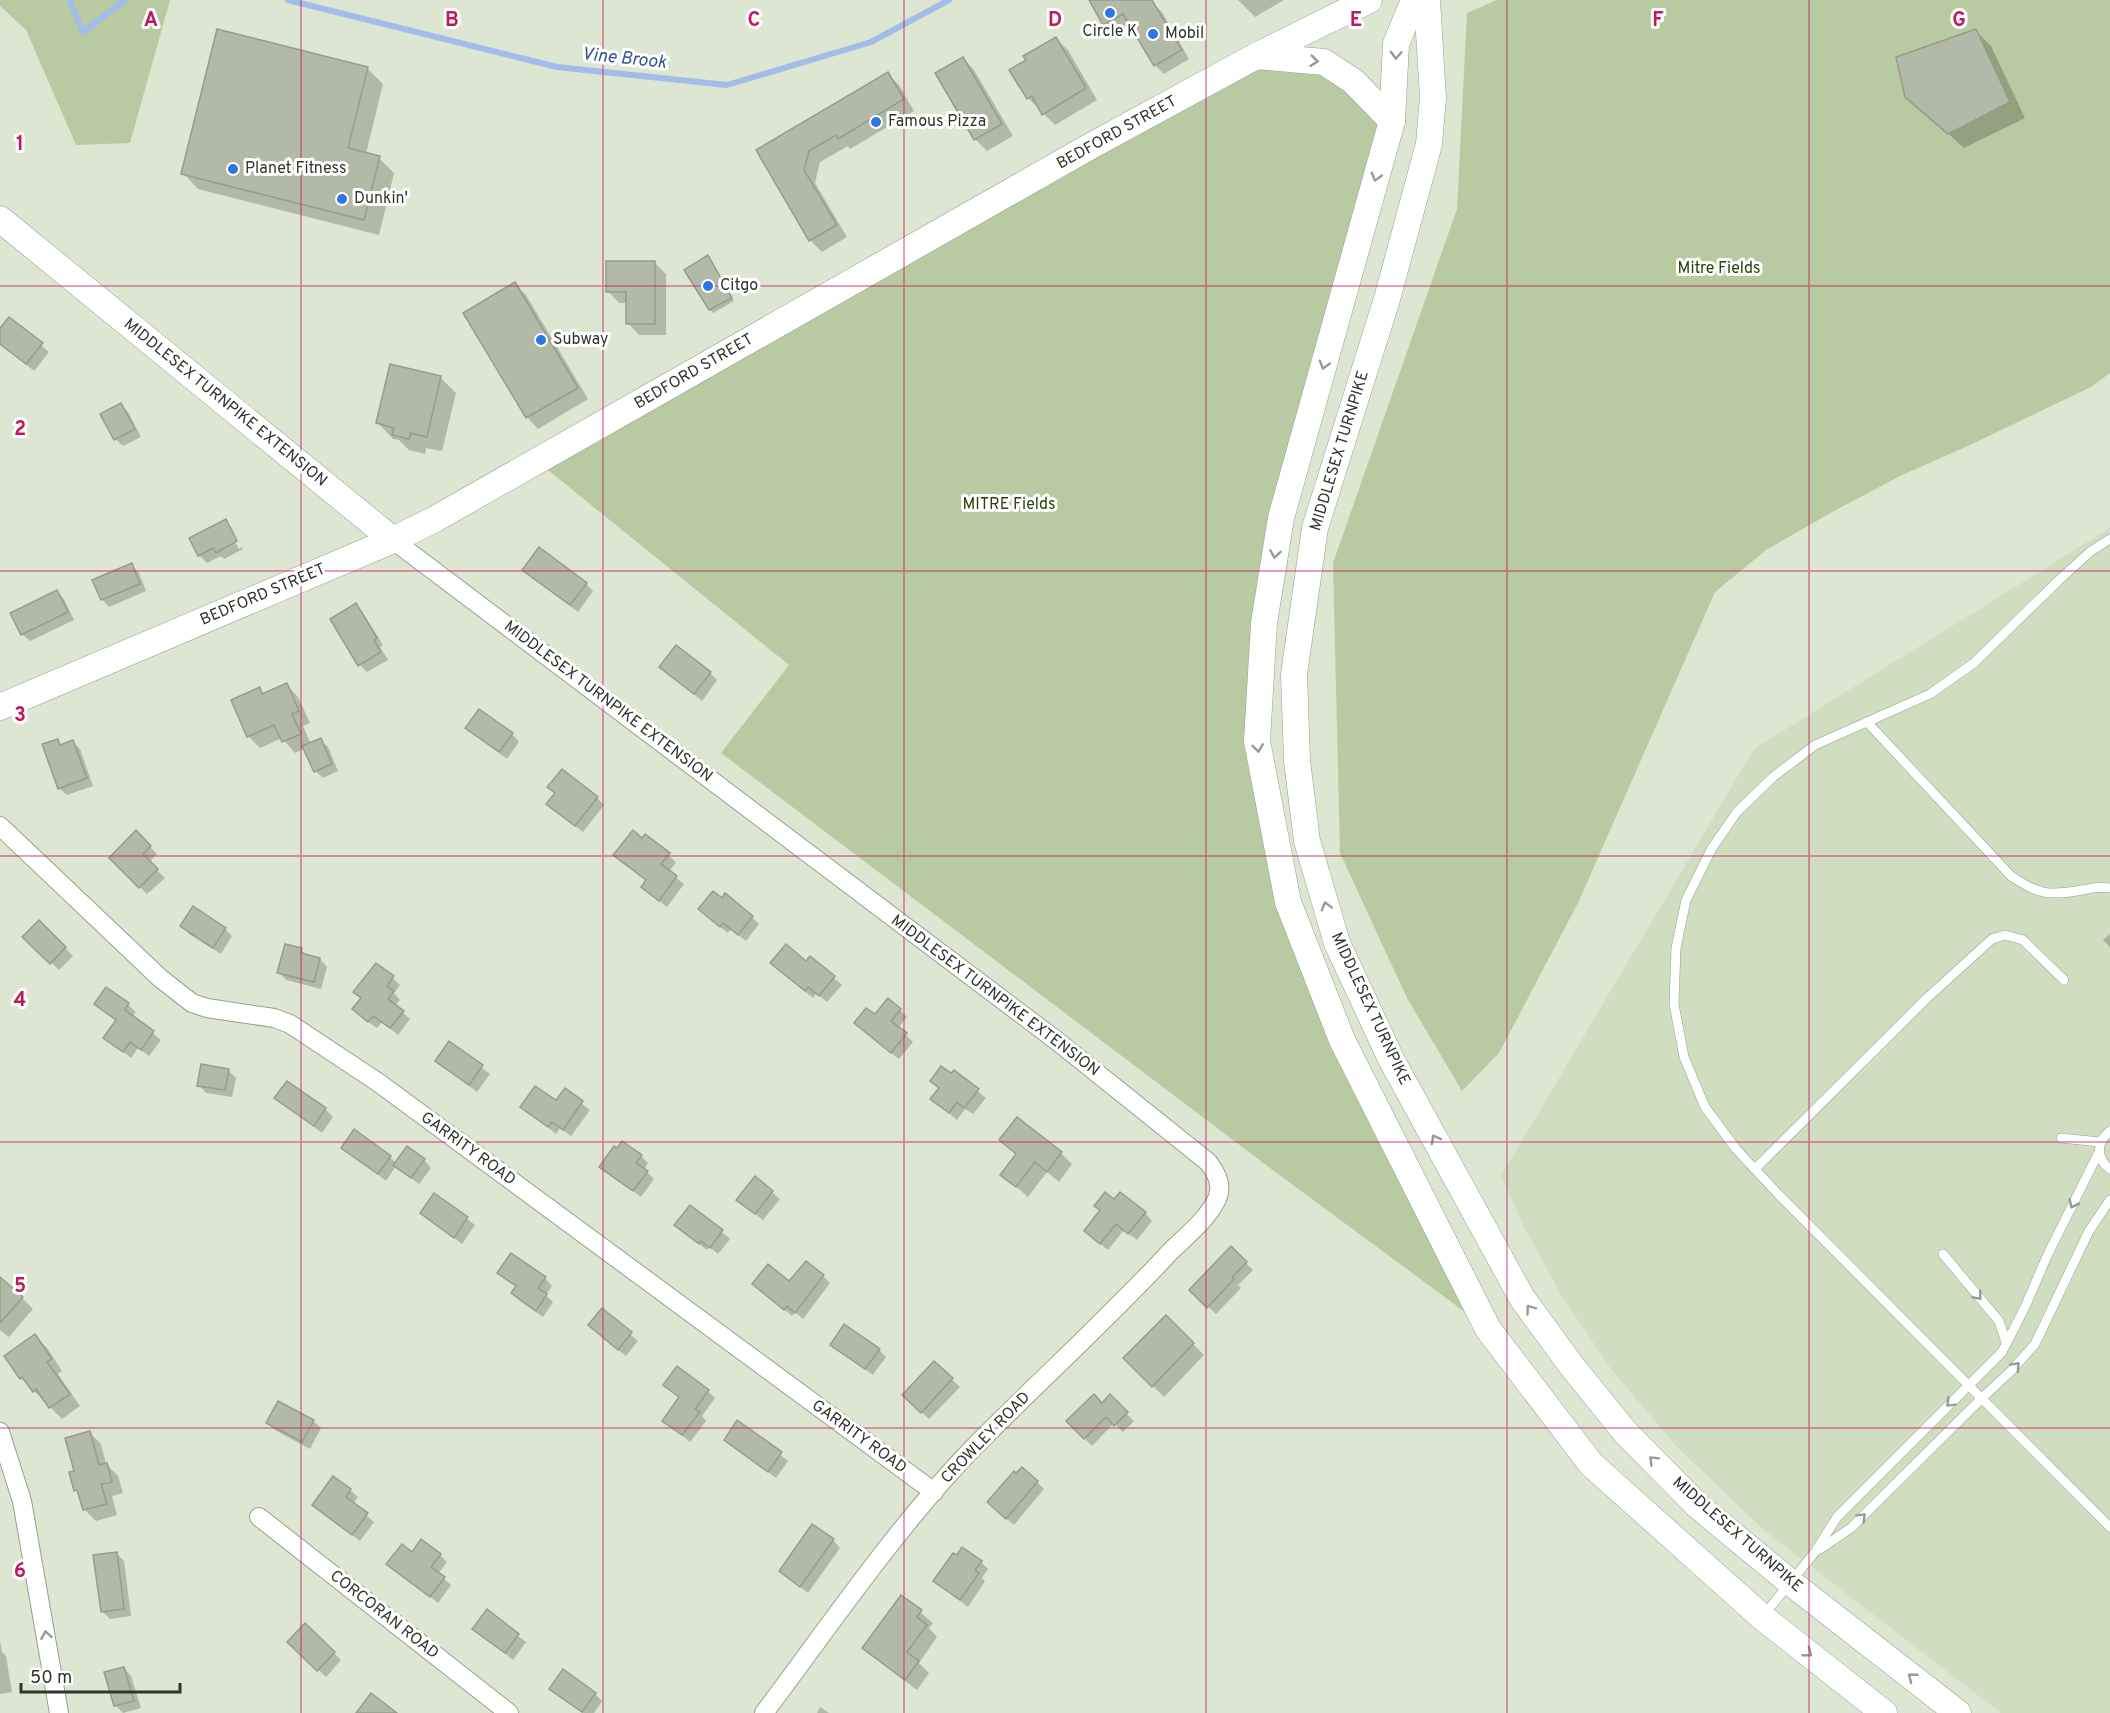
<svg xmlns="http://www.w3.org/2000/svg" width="2110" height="1713" font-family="Overpass,sans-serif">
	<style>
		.built { fill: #d0ddc1 }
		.green { fill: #b8caa1 }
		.shadow { fill: #0003; fill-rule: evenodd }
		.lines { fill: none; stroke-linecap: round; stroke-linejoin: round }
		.stream { stroke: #a1bde8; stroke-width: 6 }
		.building { fill: #b2baa7; stroke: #949d8a; stroke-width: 1.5 }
		.lane-casing { stroke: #97a08d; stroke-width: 10 }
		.street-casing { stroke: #97a08d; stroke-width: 20 }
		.secondary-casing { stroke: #97a08d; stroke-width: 27 }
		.lane { stroke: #fff; stroke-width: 9 }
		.street { stroke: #fff; stroke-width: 18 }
		.secondary { stroke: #fff; stroke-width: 26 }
		.oneway { stroke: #989a96 }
		.grid { fill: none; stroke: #c2185b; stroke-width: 1.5; stroke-opacity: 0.55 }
		.poi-dot { fill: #2f76e3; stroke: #fff; stroke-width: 2 }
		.labels { text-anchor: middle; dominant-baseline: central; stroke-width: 6; stroke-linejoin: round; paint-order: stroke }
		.poi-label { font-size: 16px; fill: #32352d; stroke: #fff; text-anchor: start }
		.street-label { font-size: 16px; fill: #32352d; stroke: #fff }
		.park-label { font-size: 16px; fill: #2c3e08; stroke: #fff }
		.water-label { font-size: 18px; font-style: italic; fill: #315389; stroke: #fff }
		.grid-label { font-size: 20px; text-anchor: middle; font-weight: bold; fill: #c2185b; stroke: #fff; stroke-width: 6; stroke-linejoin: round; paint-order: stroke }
	</style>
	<rect width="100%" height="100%" fill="#dce6d1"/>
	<polygon class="built" points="2110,528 2110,1713 2001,1713 1765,1531 1677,1447 1611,1369 1560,1293 1524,1227 1501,1176 1754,749"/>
	<g class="green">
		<polygon points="0,0 170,0 130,143 76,145 26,30 0,6"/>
		<polygon points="1497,0 2110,0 2110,373 2091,387 1972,444 1900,476 1834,511 1766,550 1715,592 1578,903 1499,1053 1462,1091 1407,998 1340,853 1333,563 1457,209 1467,13"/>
		<polygon points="1256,56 1324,62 1392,121 1281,518 1257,741 1288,902 1488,1329 1274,1171 721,753 789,665 538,462"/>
	</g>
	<g class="shadow">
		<polygon points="1091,0 1145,0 1153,4 1162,12 1189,59 1164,74 1155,65 1131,23 1113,33 1105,24"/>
		<polygon points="1238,0 1284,0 1255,17"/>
		<polygon points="1976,31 1991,46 2025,118 1964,148 1919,107"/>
		<polygon points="1056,39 1068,50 1097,100 1055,125 1028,98 1028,60"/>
		<polygon points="963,58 974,70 1013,136 987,151 975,139 937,74"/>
		<polygon points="368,69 383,84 366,154 379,158 394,173 379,235 198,189 183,173"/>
		<polygon points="887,74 899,85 914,111 850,149 848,146 820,162 815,183 847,237 822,252 810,240 758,151"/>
		<polygon points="708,257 734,301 713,313 710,310"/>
		<polygon points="655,263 666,274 666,335 639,335 628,323 628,303 619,303 608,291"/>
		<polygon points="514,284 526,295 588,399 538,429 527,417"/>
		<polygon points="9,319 49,352 34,371 0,343 0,330"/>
		<polygon points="391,366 441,378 456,393 442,451 426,448 425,454 409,450 399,440 393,439 378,423"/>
		<polygon points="121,405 128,412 141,437 123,446 115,439"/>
		<path d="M225 521 233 529 243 549 224 559 221 556 207 563 199 555 191 539ZM228 528H232L242 547 239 549Z"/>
		<polygon points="131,565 139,573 146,591 109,607 102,599"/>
		<polygon points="532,577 586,584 593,591 578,612"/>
		<polygon points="57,592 64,599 74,620 30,641 22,634"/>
		<polygon points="356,605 363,613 383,645 380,647 388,660 367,672 360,665"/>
		<polygon points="661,667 710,673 717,680 702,701"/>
		<polygon points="287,685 298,697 310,723 303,726 311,744 320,740 328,747 338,771 323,778 315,771 305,748 295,753 282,738 260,748 248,736 259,689 265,695"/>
		<polygon points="467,728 512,734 519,742 507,759"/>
		<polygon points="57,741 62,746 73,742 80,749 93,786 67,795 59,788"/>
		<polygon points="597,798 604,805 583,832 556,811"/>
		<polygon points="136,833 157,854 149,862 165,878 147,894 111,858"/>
		<polygon points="646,836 676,862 669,872 684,884 667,907 643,887 647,881 615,855 642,840"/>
		<polygon points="707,916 752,917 759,924 746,941 731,929 728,933"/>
		<polygon points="39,922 73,956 59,970 24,937"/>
		<polygon points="182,926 225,929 232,936 221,954 189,934"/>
		<polygon points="2110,934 2110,947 2103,940"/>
		<polygon points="301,950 308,956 320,959 327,967 321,989 286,980 279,972"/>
		<polygon points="810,958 842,985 827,1002 816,993 813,998 779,970 806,963"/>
		<polygon points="393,978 400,985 394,993 400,1000 395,1006 410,1019 398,1035 382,1022 377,1028 361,1017"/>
		<polygon points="107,989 128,1005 136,1012 132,1017 161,1040 149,1056 138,1048 131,1058 105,1038 117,1021 96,1004"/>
		<polygon points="900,1010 907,1017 898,1028 913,1042 899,1059 863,1030 875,1017"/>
		<polygon points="449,1043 490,1074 477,1092 437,1061"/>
		<polygon points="228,1070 236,1078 232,1097 206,1093 199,1085"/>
		<polygon points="954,1072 986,1098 973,1114 965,1109 957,1120 932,1099 940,1089 932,1081 951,1075"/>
		<polygon points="287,1083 325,1109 333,1117 322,1133 276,1098"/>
		<polygon points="565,1090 590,1110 571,1136 560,1128 556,1134 522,1106 556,1102"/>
		<polygon points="1001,1140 1061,1153 1072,1164 1059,1182 1047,1172 1028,1197 1002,1174 1017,1155"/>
		<polygon points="343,1147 390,1157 396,1163 424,1160 431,1168 419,1184 396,1166 386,1181"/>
		<polygon points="641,1156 648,1163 644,1170 654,1179 641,1197 601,1166"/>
		<polygon points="755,1178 780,1199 763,1220 746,1207"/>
		<polygon points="435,1195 475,1225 462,1244 422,1213"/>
		<polygon points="1114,1201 1145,1213 1152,1221 1137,1240 1124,1230 1108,1250 1093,1238"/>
		<polygon points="691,1207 730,1239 718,1254 709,1247 707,1250 683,1232"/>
		<polygon points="1231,1248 1253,1270 1238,1285 1241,1288 1216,1314 1191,1290"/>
		<polygon points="499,1273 545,1278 552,1286 546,1295 553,1302 543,1317 520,1301 512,1293 517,1287"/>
		<polygon points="823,1276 830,1283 803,1319 795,1312 792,1316 762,1291"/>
		<polygon points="0,1291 22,1298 33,1309 9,1337 0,1330"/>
		<polygon points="602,1310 638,1341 626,1356 597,1332"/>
		<polygon points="1166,1317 1204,1355 1164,1397 1125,1358"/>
		<polygon points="35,1336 47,1348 62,1371 58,1374 80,1406 62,1419 21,1378"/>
		<polygon points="832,1344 879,1350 886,1357 873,1375"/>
		<polygon points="934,1363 960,1387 929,1419 904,1395"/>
		<polygon points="665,1385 708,1391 715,1398 702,1416 706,1421 690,1442 664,1421 680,1398"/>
		<polygon points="1110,1397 1134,1421 1123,1432 1114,1423 1092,1446 1068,1421 1102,1405"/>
		<polygon points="313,1421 321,1428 310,1449 275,1430 268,1423"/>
		<polygon points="738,1422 788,1461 776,1478 726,1440"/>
		<polygon points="89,1432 101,1444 106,1464 118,1476 123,1493 112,1496 117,1515 96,1521 84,1509 80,1494 76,1490 76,1472"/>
		<polygon points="1037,1482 1044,1489 1014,1525 996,1510"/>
		<polygon points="350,1490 358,1497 353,1504 374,1522 360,1541 314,1505"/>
		<polygon points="833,1540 840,1548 808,1593 781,1571"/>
		<polygon points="116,1553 124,1561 131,1616 110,1619 102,1611"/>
		<polygon points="413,1554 440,1555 447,1562 438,1574 451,1585 438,1603 388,1564"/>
		<polygon points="981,1562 988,1569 982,1578 985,1581 968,1607 935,1581"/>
		<polygon points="902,1597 933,1623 929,1628 937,1637 919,1663 929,1673 917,1690 876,1659 864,1648"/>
		<polygon points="487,1612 526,1642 513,1660 474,1629"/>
		<polygon points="305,1625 341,1660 326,1677 289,1642"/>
		<polygon points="0,1641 2,1652 6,1656 12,1692 0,1694"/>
		<polygon points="124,1668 131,1676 141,1708 123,1713 115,1705"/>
		<polygon points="551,1689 595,1694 602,1701 594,1713 583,1713"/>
		<polygon points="820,1707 829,1713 817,1713"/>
	</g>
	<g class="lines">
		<g class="stream">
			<polyline points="69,0 83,32 125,0"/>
			<polyline points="288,0 557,67 727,85 871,42 949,0"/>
		</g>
	</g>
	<g class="building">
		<polygon points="1089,0 1152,0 1182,50 1154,66 1123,14 1103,25"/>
		<polygon points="217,29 368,67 348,148 380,156 364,220 181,174"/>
		<polygon points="1976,29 2010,102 1948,134 1905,97 1896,57"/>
		<polygon points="1056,37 1086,88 1042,115 1032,96 1027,99 1009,70 1026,60 1023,56"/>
		<polygon points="963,57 1002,124 974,140 935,73"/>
		<polygon points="888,72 904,99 838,139 836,135 809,151 804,170 837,225 809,241 756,150"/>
		<polygon points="708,255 732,298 709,310 684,270"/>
		<polygon points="606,261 655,261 655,324 626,324 626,292 606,292"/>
		<polygon points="515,282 578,388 526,418 463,313"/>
		<polygon points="9,317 43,343 26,364 0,344 0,328"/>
		<polygon points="390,364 441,376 427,437 411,433 409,439 392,435 394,428 376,423"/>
		<polygon points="121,403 135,429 114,440 100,414"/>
		<polygon points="226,519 237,541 216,553 213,548 198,556 189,538"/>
		<polygon points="539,547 587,583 570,605 522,570"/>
		<polygon points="132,563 140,584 101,600 92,580"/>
		<polygon points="57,590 68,612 21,635 10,613"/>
		<polygon points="356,603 377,638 374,640 381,652 358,666 330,619"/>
		<polygon points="676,645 711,672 694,694 659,667"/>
		<polygon points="287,683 299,711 292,714 301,734 282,742 274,725 247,737 231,700 260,687 262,694"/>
		<polygon points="479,709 513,733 499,752 465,728"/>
		<polygon points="321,738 332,764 314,772 302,746"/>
		<polygon points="58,739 60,745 73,740 87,778 58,789 42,744"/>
		<polygon points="562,769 598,797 575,826 546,804 555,793 547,787"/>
		<polygon points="136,830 151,846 143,854 158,869 139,888 109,858"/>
		<polygon points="633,830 642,838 645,834 670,853 661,864 677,876 659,901 641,887 646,880 613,855"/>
		<polygon points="713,891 722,898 725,893 753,916 738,935 723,923 720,927 698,909"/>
		<polygon points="193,906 226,928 213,948 180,926"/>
		<polygon points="39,920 66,947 50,964 22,937"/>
		<polygon points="285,944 302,948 301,953 320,958 314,982 277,973"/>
		<polygon points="786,944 806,961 810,956 835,976 819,996 808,987 805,991 770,963"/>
		<polygon points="376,963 394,976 387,986 394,991 388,999 404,1011 390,1028 373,1016 368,1022 352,1009 361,998 353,992"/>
		<polygon points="106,987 129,1003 125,1010 154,1031 141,1050 130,1042 123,1052 103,1038 116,1020 94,1004"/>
		<polygon points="888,998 901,1009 891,1021 907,1033 891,1053 854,1023 866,1008 875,1014"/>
		<polygon points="449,1041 483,1065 469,1085 435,1061"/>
		<polygon points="201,1064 229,1069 225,1090 197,1086"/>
		<polygon points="941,1066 951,1073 954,1070 979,1089 964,1108 957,1102 949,1113 930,1099 939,1088 930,1081"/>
		<polygon points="287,1081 326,1108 314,1126 274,1098"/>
		<polygon points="535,1086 556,1100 565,1088 583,1101 563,1130 552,1122 548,1127 520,1107"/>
		<polygon points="1017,1117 1062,1152 1047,1172 1035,1162 1016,1187 1000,1175 1016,1154 999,1140"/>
		<polygon points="354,1129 391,1156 378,1174 341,1148"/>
		<polygon points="622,1141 642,1155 636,1163 648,1171 633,1191 599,1167 614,1146 617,1148"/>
		<polygon points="407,1146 425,1159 411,1178 393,1165"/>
		<polygon points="755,1176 773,1191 755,1214 736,1200"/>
		<polygon points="1105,1192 1114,1199 1120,1192 1146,1212 1128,1234 1116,1224 1100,1244 1084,1231 1100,1210 1094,1206"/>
		<polygon points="434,1193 468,1217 454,1238 420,1213"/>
		<polygon points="690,1205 723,1230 710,1248 701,1241 699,1244 674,1225"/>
		<polygon points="1231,1246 1247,1262 1232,1277 1234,1279 1207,1308 1189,1290"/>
		<polygon points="511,1253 546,1277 538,1288 547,1294 536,1311 511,1293 516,1286 497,1273"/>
		<polygon points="806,1261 824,1275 795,1313 787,1306 784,1310 752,1284 768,1264 789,1281"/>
		<polygon points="0,1277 23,1297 0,1323"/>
		<polygon points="602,1308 632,1332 618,1350 588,1325"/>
		<polygon points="1166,1315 1194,1343 1152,1387 1123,1358"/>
		<polygon points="844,1324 880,1349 865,1369 830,1345"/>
		<polygon points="35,1334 52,1359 47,1362 70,1394 49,1408 36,1389 33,1392 22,1377 20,1379 4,1356"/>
		<polygon points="934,1361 953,1378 921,1413 902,1395"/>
		<polygon points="677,1366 709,1390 695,1409 700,1412 682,1435 662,1421 679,1397 663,1385"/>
		<polygon points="1094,1394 1102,1403 1110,1394 1128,1412 1114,1426 1106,1417 1084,1439 1066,1421"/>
		<polygon points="278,1401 314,1420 302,1442 266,1423"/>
		<polygon points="737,1420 782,1452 768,1472 724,1440"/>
		<polygon points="90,1431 99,1465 107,1463 112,1482 101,1484 107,1504 83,1510 77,1490 74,1491 69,1472 74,1471 65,1438"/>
		<polygon points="1022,1467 1038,1481 1006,1519 987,1502 1014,1471 1016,1473"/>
		<polygon points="333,1476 351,1489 346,1497 368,1513 352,1535 312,1505"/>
		<polygon points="812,1524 834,1539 800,1587 779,1571"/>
		<polygon points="421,1539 441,1554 431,1567 445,1577 430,1597 386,1564 402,1544 412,1552"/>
		<polygon points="962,1547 982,1561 975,1570 979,1573 960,1600 933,1581 953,1553 957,1555"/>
		<polygon points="117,1552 124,1609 101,1612 93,1555"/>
		<polygon points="901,1595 922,1610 917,1617 927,1625 907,1652 919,1661 905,1680 862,1648"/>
		<polygon points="487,1609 519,1634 505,1653 472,1629"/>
		<polygon points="305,1623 335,1652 317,1671 287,1642"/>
		<polygon points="124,1667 134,1701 114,1706 104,1672"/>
		<polygon points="563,1669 596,1693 582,1712 549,1689"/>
		<polygon points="371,1693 397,1713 356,1713"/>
	</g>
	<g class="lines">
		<defs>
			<g id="lane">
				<polyline points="2110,539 2091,551 2059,580 1974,663 1930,694 1815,745 1773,777 1737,812 1712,848 1686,900 1676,948 1674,1004 1684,1057 1705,1107 1736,1149 1779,1195 2110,1527"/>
				<path d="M1867 722 2011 876C2039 895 2049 896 2082 890 2092 888 2100 886 2110 888"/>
				<path d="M2110 1131C2096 1142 2096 1159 2110 1169"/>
				<polyline points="2061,1138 2100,1142"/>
				<polyline points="1755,1169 1926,999 1992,939 2005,935 2023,940 2064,980"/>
				<polyline points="1943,1254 1999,1321 2006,1342"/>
				<polyline points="1820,1549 1851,1528 1982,1398 2012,1370 2035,1344 2089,1231 2110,1200"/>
				<polyline points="1763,1616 1815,1552 1837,1517 2002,1352 2025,1307 2047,1256 2099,1152"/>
			</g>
			<g id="street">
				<path d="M393 540 1057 1041 1208 1162C1216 1172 1223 1186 1217 1199 1207 1220 1185 1237 1169 1253 1106 1321 1037 1383 972 1449 895 1529 831 1624 764 1713"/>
				<polyline points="0,826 160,978 192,1003 207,1008 274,1018 290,1024 379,1083 934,1492"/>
				<polyline points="0,1432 22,1501 59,1713"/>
				<polyline points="259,1517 509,1713"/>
			</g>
			<g id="secondary">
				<polyline points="1414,0 1396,44 1392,121 1281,518 1264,623 1257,741 1288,902 1342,1040 1488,1329 1591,1464 1762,1617 1884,1713"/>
				<polyline points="1427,0 1433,98 1429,144 1387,299 1315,528 1294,674 1297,761 1307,841 1337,943 1391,1059 1522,1298 1571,1365 1625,1432 1698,1506 1791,1583 1958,1713"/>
				<polyline points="1256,56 1324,62 1353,81 1392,121"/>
				<polyline points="0,219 393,540"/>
				<polyline points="0,707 393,540 435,519 1089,147 1256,56 1369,0"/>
			</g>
		</defs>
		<use href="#lane" class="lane-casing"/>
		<use href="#street" class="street-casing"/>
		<use href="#secondary" class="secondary-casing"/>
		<use href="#lane" class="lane"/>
		<use href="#street" class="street"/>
		<use href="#secondary" class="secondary"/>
	</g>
	<defs><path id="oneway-chevron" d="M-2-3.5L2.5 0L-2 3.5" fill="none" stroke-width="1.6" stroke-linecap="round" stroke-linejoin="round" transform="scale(1.5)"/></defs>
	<g class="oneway">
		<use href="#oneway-chevron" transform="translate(1396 55) rotate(93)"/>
		<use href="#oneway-chevron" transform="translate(1314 61) rotate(6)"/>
		<use href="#oneway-chevron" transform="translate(1376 177) rotate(106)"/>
		<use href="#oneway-chevron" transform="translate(1324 365) rotate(106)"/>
		<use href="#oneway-chevron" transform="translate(1275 554) rotate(99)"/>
		<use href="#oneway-chevron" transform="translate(1258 748) rotate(82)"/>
		<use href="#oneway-chevron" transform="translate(1326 906) rotate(-106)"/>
		<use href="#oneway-chevron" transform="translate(1435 1139) rotate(-119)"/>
		<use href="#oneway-chevron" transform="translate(2073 1204) rotate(117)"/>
		<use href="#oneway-chevron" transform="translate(1978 1296) rotate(50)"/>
		<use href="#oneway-chevron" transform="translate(1530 1309) rotate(-126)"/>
		<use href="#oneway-chevron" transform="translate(2016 1366) rotate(-47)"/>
		<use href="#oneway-chevron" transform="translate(1950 1403) rotate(135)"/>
		<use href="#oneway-chevron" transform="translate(1653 1460) rotate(-135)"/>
		<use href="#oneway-chevron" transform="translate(1862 1517) rotate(-45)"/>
		<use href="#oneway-chevron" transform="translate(46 1635) rotate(-100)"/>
		<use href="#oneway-chevron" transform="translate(1808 1653) rotate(38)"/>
		<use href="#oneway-chevron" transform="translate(1912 1677) rotate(-142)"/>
	</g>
	<path class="grid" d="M301 0V1713M603 0V1713M904 0V1713M1206 0V1713M1507 0V1713M1809 0V1713M0 286H2110M0 571H2110M0 856H2110M0 1142H2110M0 1428H2110"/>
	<g class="poi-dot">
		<circle cx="1110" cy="13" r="6"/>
		<circle cx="1153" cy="34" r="6"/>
		<circle cx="876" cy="122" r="6"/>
		<circle cx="233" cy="169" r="6"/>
		<circle cx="342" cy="199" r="6"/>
		<circle cx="708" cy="286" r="6"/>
		<circle cx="541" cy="340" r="6"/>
	</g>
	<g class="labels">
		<g class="poi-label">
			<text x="1110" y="32" text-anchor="middle">Circle K</text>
			<text x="1165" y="34">Mobil</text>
			<text x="888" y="122">Famous Pizza</text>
			<text x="245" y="169">Planet Fitness</text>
			<text x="354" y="199">Dunkin'</text>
			<text x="720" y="286">Citgo</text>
			<text x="553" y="340">Subway</text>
		</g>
		<g class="street-label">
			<text transform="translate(1117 133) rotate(-29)">BEDFORD STREET</text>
			<text transform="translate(694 372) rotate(-30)">BEDFORD STREET</text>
			<text transform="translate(225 403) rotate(39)">MIDDLESEX TURNPIKE EXTENSION</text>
			<text transform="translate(1340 451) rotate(-73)">MIDDLESEX TURNPIKE</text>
			<text transform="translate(263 595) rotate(-23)">BEDFORD STREET</text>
			<text transform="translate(608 702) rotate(37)">MIDDLESEX TURNPIKE EXTENSION</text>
			<text transform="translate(995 996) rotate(37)">MIDDLESEX TURNPIKE EXTENSION</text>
			<text transform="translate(1370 1009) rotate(65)">MIDDLESEX TURNPIKE</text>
			<text transform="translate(468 1149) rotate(36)">GARRITY ROAD</text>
			<text transform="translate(859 1437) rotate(36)">GARRITY ROAD</text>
			<text transform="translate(986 1438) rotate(-46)">CROWLEY ROAD</text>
			<text transform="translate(1737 1535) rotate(41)">MIDDLESEX TURNPIKE</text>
			<text transform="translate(384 1615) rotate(38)">CORCORAN ROAD</text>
		</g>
		<g class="park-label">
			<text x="1719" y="269">Mitre Fields</text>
			<text x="1009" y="505">MITRE Fields</text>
		</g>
		<g class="water-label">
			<text transform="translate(624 59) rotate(6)">Vine Brook</text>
		</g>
	</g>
	<g class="grid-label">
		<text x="151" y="26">A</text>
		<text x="452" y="26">B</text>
		<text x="754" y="26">C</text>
		<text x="1055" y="26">D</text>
		<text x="1356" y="26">E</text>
		<text x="1658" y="26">F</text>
		<text x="1959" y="26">G</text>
		<text x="20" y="150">1</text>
		<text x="20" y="435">2</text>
		<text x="20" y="721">3</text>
		<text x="20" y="1006">4</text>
		<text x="20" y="1292">5</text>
		<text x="20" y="1577">6</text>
	</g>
	<path d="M21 1683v9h159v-9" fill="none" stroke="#32352d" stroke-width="3"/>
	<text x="30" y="1683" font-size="18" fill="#32352d" stroke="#ffffff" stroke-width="4.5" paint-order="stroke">50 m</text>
</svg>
